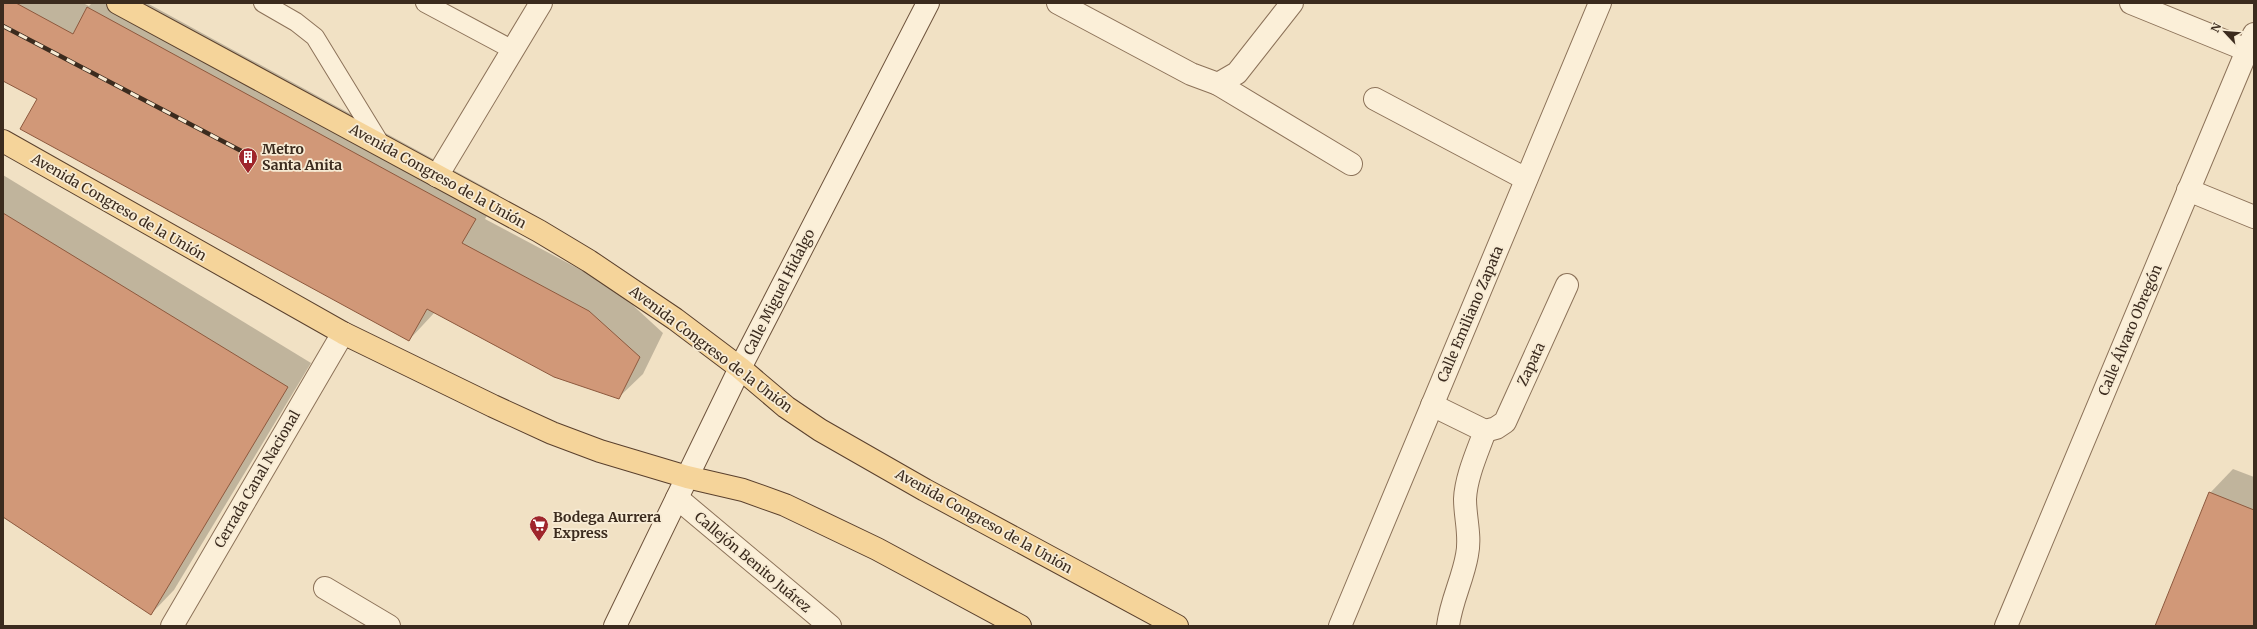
<svg xmlns="http://www.w3.org/2000/svg" width="2257" height="629" font-family="Merriweather,serif">
	<style>
		.shadow { fill: #0003 }
		.building { fill: #d19878; stroke: #8d593e }
		.lines { fill: none; stroke-linecap: round; stroke-linejoin: round }
		.lane-casing { stroke: #8c7259; stroke-width: 20 }
		.street-casing { stroke: #8c7259; stroke-width: 24 }
		.secondary-casing { stroke: #6e533c; stroke-width: 24 }
		.primary-casing { stroke: #5a402d; stroke-width: 24 }
		.lane { stroke: #fbefd8; stroke-width: 18 }
		.street { stroke: #fbefd8; stroke-width: 22 }
		.secondary { stroke: #fbefd8; stroke-width: 22 }
		.primary { stroke: #f5d49a; stroke-width: 22 }
		.rail-casing { stroke: #3b2b1e; stroke-width: 4.5 }
		.rail { stroke: #f7ebd4; stroke-width: 3; stroke-dasharray: 9; stroke-linecap: butt }
		.labels { text-anchor: middle; dominant-baseline: central; stroke-width: 3.5; stroke-linejoin: round; paint-order: stroke }
		.poi-label { font-size: 14px; font-weight: bold; fill: #3b2b1e; stroke: #f7ebd4; text-anchor: start }
		.street-label { font-size: 14px; fill: #3b2b1e; stroke: #f7ebd4 }
	</style>
	<rect width="100%" height="100%" fill="#f1e1c4"/>
	<g class="shadow">
		<polygon points="3,3 83,3 89,6 92,3 147,3 499,195 485,219 613,287 663,333 643,374 619,397 435,312 409,340 38,99 3,80"/>
		<polygon points="3,175 311,363 174,590 151,614 3,516"/>
		<polygon points="2233,469 2254,477 2254,626 2156,626 2210,493"/>
	</g>
	<g class="building">
		<polygon points="3,3 16,3 73,34 87,7 476,219 462,243 589,311 640,357 619,399 554,377 427,309 409,341 20,129 37,99 3,81"/>
		<polygon points="3,213 288,387 151,615 3,517"/>
		<polygon points="2209,492 2254,510 2254,626 2155,626"/>
	</g>
	<g class="lines">
		<defs>
			<g id="lane">
				<polyline points="263,3 296,22 315,37 381,145"/>
				<polyline points="425,3 513,50"/>
			</g>
			<g id="street">
				<polyline points="1058,3 1191,74 1218,84 1237,73 1292,3"/>
				<polyline points="2131,3 2254,53"/>
				<polyline points="1218,84 1351,164"/>
				<polyline points="1375,99 1526,179"/>
				<polyline points="437,176 541,3"/>
				<polyline points="2188,190 2254,217"/>
				<polyline points="1432,405 1485,431"/>
				<polyline points="1485,431 1496,428 1505,422 1567,285"/>
				<polyline points="677,498 830,626"/>
				<polyline points="325,588 389,626"/>
				<polyline points="172,626 343,333"/>
				<polyline points="1340,626 1600,3"/>
				<path d="M1448 626C1451 601 1463 579 1467 555 1471 536 1465 518 1465 499 1466 477 1477 453 1485 431"/>
				<polyline points="2006,626 2254,34"/>
			</g>
			<polyline id="secondary" points="615,626 740,368 928,3"/>
			<g id="primary">
				<polyline points="118,3 539,231 589,261 675,319 740,368 786,407 820,430 925,490 1177,626"/>
				<polyline points="3,141 343,333 493,406 552,433 600,451 687,477 743,490 785,505 877,549 1020,626"/>
			</g>
		</defs>
		<use href="#lane" class="lane-casing"/>
		<use href="#street" class="street-casing"/>
		<use href="#secondary" class="secondary-casing"/>
		<use href="#primary" class="primary-casing"/>
		<use href="#lane" class="lane"/>
		<use href="#street" class="street"/>
		<use href="#secondary" class="secondary"/>
		<use href="#primary" class="primary"/>
		<defs>
			<polyline id="rail" points="3,26 249,155"/>
		</defs>
		<use href="#rail" class="rail-casing"/>
		<use href="#rail" class="rail"/>
	</g>
	<defs>
		<symbol id="building-pin" viewBox="-11 -11 22 30"><path d="M0 17L-7.5 6A9.5 9.5 0 1 1 7.5 6Z" fill="#9f262c" stroke="#f7ebd4"/><path d="M-4-6H4V6H1V3H-1V6H-4ZM-2.5-4.3h1.7v1.8h-1.7ZM.8-4.3h1.7v1.8H.8ZM-2.5-1h1.7V.8h-1.7ZM.8-1h1.7V.8H.8Z" fill="#fff"/></symbol>
		<symbol id="supermarket-pin" viewBox="-11 -11 22 30"><path d="M0 17L-7.5 6A9.5 9.5 0 1 1 7.5 6Z" fill="#9f262c" stroke="#f7ebd4"/><path d="M-6-5.5h2.5l.6 2H6L4.5 2H-2.5L-4.4-4H-6ZM-1.5 3.2a1.3 1.3 0 1 0 .1 0ZM3 3.2a1.3 1.3 0 1 0 .1 0Z" fill="#fff"/></symbol>
	</defs>
	<g fill-rule="evenodd">
		<use href="#building-pin" x="237" y="146" width="22" height="30"/>
		<use href="#supermarket-pin" x="528" y="514" width="22" height="30"/>
	</g>
	<g class="labels">
		<g class="poi-label">
			<text x="262" y="149">Metro<tspan x="262" dy="16">Santa Anita</tspan></text>
			<text x="553" y="517">Bodega Aurrera<tspan x="553" dy="16">Express</tspan></text>
		</g>
		<g class="street-label">
			<text transform="translate(438 176) rotate(29)">Avenida Congreso de la Unión</text>
			<text transform="translate(119 207) rotate(30)">Avenida Congreso de la Unión</text>
			<text transform="translate(779 292) rotate(-63)">Calle Miguel Hidalgo</text>
			<text transform="translate(1470 314) rotate(-67)">Calle Emiliano Zapata</text>
			<text transform="translate(2130 330) rotate(-67)">Calle Álvaro Obregón</text>
			<text transform="translate(711 349) rotate(37)">Avenida Congreso de la Unión</text>
			<text transform="translate(1531 364) rotate(-65)">Zapata</text>
			<text transform="translate(257 479) rotate(-60)">Cerrada Canal Nacional</text>
			<text transform="translate(984 521) rotate(29)">Avenida Congreso de la Unión</text>
			<text transform="translate(753 562) rotate(40)">Callejón Benito Juárez</text>
		</g>
	</g>
	<rect width="2257" height="629" fill="none" stroke="#3b2b1e" stroke-width="8"/>
	<g transform="translate(2225 32) rotate(296)" stroke="#f7ebd4" stroke-width="3" paint-order="stroke">
	<path d="M0-3L7 15L0 10L-7 15Z" fill="#3b2b1e"/>
	<text y="-6" font-size="11" font-weight="bold" text-anchor="middle" fill="#3b2b1e">N</text>
	</g>
</svg>
